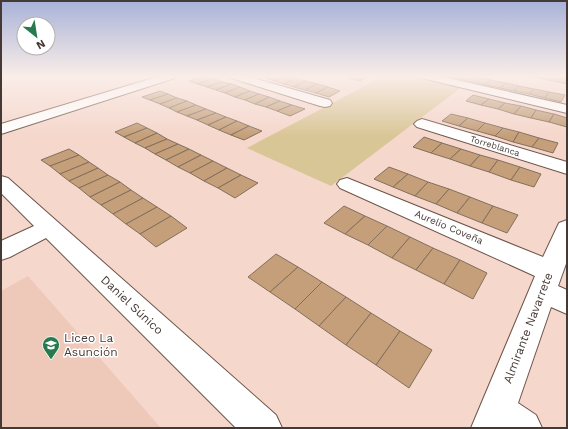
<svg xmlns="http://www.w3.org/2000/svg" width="568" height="429" font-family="'Work Sans',sans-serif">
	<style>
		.built { fill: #eec9ba }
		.green { fill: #d9c697 }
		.building { fill: #c49f7a; stroke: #836f5d }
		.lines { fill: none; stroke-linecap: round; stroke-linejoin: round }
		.minor-casing { stroke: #6d544a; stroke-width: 2 }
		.minor { fill: #fff; fill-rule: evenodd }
		.labels { text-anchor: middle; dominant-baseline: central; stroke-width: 3; stroke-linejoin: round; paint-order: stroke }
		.far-street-label { font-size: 9px; fill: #453935; stroke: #fff }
		.street-label { font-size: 10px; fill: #453935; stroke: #fff }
		.near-street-label { font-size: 12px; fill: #453935; stroke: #fff }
		.near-poi-label { font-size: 12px; fill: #453935; stroke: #fff; text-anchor: start }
	</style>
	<rect width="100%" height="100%" fill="#f5d7cc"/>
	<polygon class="built" points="28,276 161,428 1,428 1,291"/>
	<polygon class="green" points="384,76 417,76 463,86 331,186 247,148"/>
	<g class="building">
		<polygon points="204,76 213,78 198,84 189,81"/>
		<polygon points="271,76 287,76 274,81 265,78"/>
		<polygon points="287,76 296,78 284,84 274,81"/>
		<polygon points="352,76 370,76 360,81 347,78"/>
		<polygon points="446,76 465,76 459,79"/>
		<polygon points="465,76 472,76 479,77 473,82 459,79"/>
		<polygon points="529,76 546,76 543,79"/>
		<polygon points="546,76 554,76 562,77 558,82 543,79"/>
		<polygon points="479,77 491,80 485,85 473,82"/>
		<polygon points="562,77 567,78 567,84 558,82"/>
		<polygon points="213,78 222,82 207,87 198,84"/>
		<polygon points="296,78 306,81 294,87 284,84"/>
		<polygon points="491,80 506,83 500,88 485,85"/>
		<polygon points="306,81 317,84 305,90 294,87"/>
		<polygon points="222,82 231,84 216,90 207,87"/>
		<polygon points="506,83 519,86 514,91 500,88"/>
		<polygon points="231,84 240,87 225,93 216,90"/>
		<polygon points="317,84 328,87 316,93 305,90"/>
		<polygon points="519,86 534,89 529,94 514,91"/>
		<polygon points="240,87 250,91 235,97 225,93"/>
		<polygon points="328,87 340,91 329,97 316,93"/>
		<polygon points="534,89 549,92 545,98 529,94"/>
		<polygon points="160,91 168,94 150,100 142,97"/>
		<polygon points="250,91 259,94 245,100 235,97"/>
		<polygon points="549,92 565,95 561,102 545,98"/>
		<polygon points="168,94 177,98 160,104 150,100"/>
		<polygon points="259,94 269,97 255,104 245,100"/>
		<polygon points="473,95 489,99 481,105 466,101"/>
		<polygon points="269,97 280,101 266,107 255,104"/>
		<polygon points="177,98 187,101 169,108 160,104"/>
		<polygon points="489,99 505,103 498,109 481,105"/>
		<polygon points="187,101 196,105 177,112 169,108"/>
		<polygon points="280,101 292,105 277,111 266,107"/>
		<polygon points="505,103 521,106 514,114 498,109"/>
		<polygon points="196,105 206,109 187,116 177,112"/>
		<polygon points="292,105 305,109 290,116 277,111"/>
		<polygon points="521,106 536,110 531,118 514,114"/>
		<polygon points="206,109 216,113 197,120 187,116"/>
		<polygon points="536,110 554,114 549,122 531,118"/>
		<polygon points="216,113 226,117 208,125 197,120"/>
		<polygon points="451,114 468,118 459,126 442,121"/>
		<polygon points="554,114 567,118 567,127 549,122"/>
		<polygon points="226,117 237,121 219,130 208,125"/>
		<polygon points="468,118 485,123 477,131 459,126"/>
		<polygon points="237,121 249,126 231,135 219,130"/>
		<polygon points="137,123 147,128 124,137 115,132"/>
		<polygon points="485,123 503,128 495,136 477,131"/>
		<polygon points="249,126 262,131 244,140 231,135"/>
		<polygon points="147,128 157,133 135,143 124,137"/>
		<polygon points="503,128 519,132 513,142 495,136"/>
		<polygon points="519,132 539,138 532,147 513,142"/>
		<polygon points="157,133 167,139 145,148 135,143"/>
		<polygon points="424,137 442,143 431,153 413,147"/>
		<polygon points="539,138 558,143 553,153 532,147"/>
		<polygon points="167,139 178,144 155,154 145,148"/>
		<polygon points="442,143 461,149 450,159 431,153"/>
		<polygon points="178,144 189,149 166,160 155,154"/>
		<polygon points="69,149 79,155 50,166 41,160"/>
		<polygon points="189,149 201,155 178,167 166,160"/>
		<polygon points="461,149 480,155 470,166 450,159"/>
		<polygon points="79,155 89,162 60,174 50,166"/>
		<polygon points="201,155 213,161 190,173 178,167"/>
		<polygon points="480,155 498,160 489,172 470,166"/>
		<polygon points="498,160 520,167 511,180 489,172"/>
		<polygon points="213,161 227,168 204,181 190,173"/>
		<polygon points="89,162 98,168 69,181 60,174"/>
		<polygon points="389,167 408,174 393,187 374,179"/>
		<polygon points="520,167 541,174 534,187 511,180"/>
		<polygon points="98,168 108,175 79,188 69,181"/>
		<polygon points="227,168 241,175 218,188 204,181"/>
		<polygon points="408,174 428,182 415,196 393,187"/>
		<polygon points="108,175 120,182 90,197 79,188"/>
		<polygon points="241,175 258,183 235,198 218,188"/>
		<polygon points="120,182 131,190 101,205 90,197"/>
		<polygon points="428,182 449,189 436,204 415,196"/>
		<polygon points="449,189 470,197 457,213 436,204"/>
		<polygon points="131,190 143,198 113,214 101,205"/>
		<polygon points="470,197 493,206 482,223 457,213"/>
		<polygon points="143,198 157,207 126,224 113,214"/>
		<polygon points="344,206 365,216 345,234 324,223"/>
		<polygon points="493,206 518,215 507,233 482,223"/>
		<polygon points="157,207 171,216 140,234 126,224"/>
		<polygon points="171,216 187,228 156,247 140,234"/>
		<polygon points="365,216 387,226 368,245 345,234"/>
		<polygon points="387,226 410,237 392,258 368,245"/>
		<polygon points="410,237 433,248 416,270 392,258"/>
		<polygon points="433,248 460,260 444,284 416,270"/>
		<polygon points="276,254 298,267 270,292 248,277"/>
		<polygon points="460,260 487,273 473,299 444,284"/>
		<polygon points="298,267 322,282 295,309 270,292"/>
		<polygon points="322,282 346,297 319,326 295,309"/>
		<polygon points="346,297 371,313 346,345 319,326"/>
		<polygon points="371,313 400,331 376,365 346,345"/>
		<polygon points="400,331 432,350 409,388 376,365"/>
	</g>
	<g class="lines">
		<defs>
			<g id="minor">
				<polygon points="160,76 177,76 175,78 1,134 1,124"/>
				<polygon points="229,76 246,76 330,100 332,103 330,106 325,107 320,106 231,78"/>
				<polygon points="420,76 439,76 567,105 567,113 422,78"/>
				<polygon points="422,119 567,162 567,174 417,127 414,124 417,121"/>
				<polygon points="1,176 8,178 276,415 282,428 236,428 46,238 10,257 1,260 1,241 34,226 1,193"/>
				<polygon points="347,178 543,257 559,223 567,220 567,261 558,286 567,290 567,314 551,307 518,403 536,415 542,428 471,428 535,276 340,188 337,184 340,180"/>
			</g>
		</defs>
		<use href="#minor" class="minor-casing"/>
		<use href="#minor" class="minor"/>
	</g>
	<linearGradient id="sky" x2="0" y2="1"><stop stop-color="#a7b2d8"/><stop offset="0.56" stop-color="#faede8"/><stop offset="1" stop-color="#faede8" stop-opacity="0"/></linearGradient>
	<rect width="568" height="136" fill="url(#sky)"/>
	<defs>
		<symbol id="school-pin" viewBox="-11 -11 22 30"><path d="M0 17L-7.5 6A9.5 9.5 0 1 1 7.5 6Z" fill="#267a4d" stroke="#fff"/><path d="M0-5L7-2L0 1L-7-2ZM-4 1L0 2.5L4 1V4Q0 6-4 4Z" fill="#fff"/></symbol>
	</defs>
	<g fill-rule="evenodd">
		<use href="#school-pin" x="41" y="335" width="20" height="27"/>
	</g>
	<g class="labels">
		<g class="far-street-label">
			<text transform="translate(495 146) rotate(17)">Torreblanca</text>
		</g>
		<g class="street-label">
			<text transform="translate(449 227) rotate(23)">Aurelio Coveña</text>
		</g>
		<g class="near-street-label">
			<text transform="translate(132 305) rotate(43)">Daniel Súnico</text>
			<text transform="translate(528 328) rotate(-69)">Almirante Navarrete</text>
		</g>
		<g class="near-poi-label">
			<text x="64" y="338">Liceo La<tspan x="64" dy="14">Asunción</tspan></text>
		</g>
	</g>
	<rect width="568" height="429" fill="none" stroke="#453935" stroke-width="4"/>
	<g transform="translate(36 36) rotate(150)"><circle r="19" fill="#ffffff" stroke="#b5b0ae"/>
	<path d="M0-3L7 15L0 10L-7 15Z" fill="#267a4d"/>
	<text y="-6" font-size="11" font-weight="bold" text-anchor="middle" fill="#453935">N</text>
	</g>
</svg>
